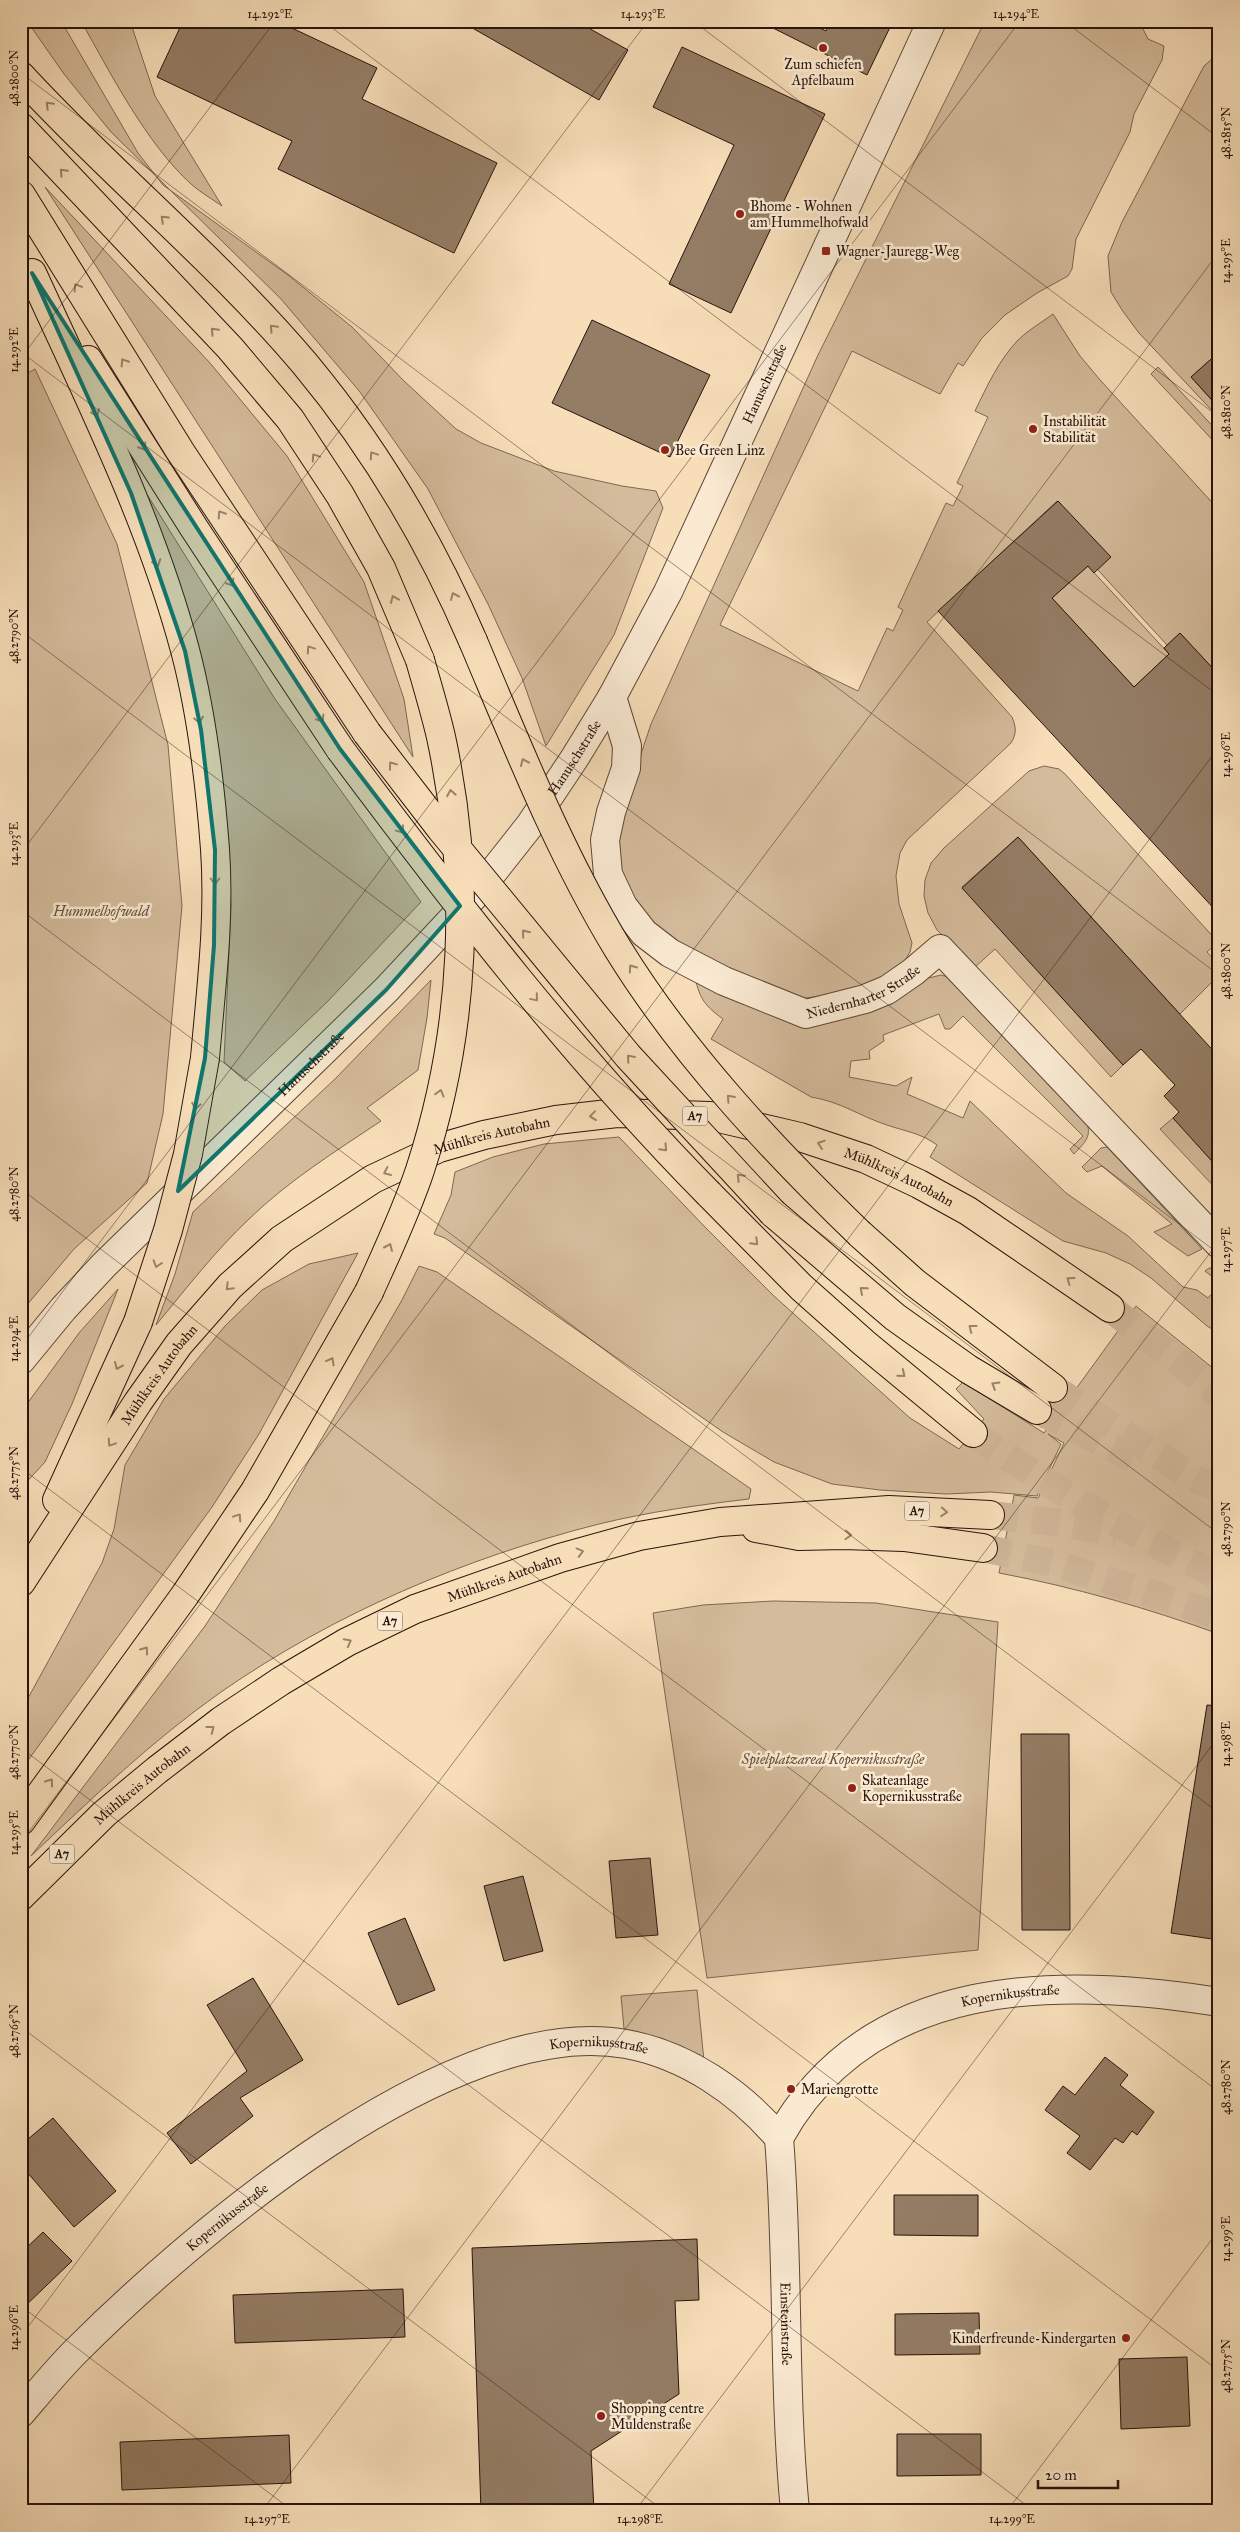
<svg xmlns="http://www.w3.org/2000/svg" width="1240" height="2532" font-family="'IM FELL Great Primer',serif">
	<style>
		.green { fill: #d4bb9b; stroke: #7e6753 }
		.building { fill: #947d65; stroke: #28130b }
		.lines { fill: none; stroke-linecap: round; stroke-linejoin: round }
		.highway-tunnel { stroke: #ceb596; stroke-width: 28; stroke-dasharray: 28 14; stroke-linecap: butt }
		.minor-casing { stroke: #5c4636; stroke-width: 30 }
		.highway-casing { stroke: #28130b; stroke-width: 30 }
		.minor { stroke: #faead2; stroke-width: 28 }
		.highway { stroke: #f7deb9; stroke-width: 28 }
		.highway-bridge-casing { stroke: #28130b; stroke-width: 30; stroke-linecap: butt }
		.highway-bridge { stroke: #f7deb9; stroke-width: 28 }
		.oneway { stroke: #9a836b }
		.marked { fill: #0f766e; fill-opacity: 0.2; stroke: #0f766e; stroke-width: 4; stroke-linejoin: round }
		.ticks { fill: none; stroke: #28130b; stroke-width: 1; stroke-opacity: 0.45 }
		.poi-dot { fill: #8f2418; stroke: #faead2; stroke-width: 2 }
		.labels { text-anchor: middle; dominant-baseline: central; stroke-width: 5; stroke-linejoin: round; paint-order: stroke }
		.shield { fill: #faead2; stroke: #675447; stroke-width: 1 }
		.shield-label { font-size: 12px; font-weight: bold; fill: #28130b }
		.poi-label { font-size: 14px; fill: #28130b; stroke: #faead2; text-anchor: start }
		.street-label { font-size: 14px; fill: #28130b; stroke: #faead2 }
		.park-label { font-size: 14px; font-style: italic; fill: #644e3d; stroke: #faead2 }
		.neatline { fill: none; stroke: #28130b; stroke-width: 2 }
		.ticks-label { font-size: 12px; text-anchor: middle; fill: #28130b }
	</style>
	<rect width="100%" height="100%" fill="#f7deb9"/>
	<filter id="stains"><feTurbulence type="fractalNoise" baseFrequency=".004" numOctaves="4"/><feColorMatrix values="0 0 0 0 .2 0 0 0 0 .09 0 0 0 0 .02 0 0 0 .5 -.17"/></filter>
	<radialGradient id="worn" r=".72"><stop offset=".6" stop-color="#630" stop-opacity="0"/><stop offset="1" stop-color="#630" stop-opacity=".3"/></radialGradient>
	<g class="green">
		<polygon points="27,21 61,21 138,153 163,185 288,275 352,327 404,381 456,429 481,443 554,471 622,486 656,491 663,508 614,635 546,746 522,678 488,604 428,489 360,392 281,299 111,132 64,74"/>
		<path d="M81 21H130L155 96 222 206C212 199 200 192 191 184 146 143 111 74 81 21Z"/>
		<path d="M985 21H1139L1148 39 1164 46 1162 60 1134 114 1130 132 1076 239 1072 269 1068 276 1037 293 1005 315 982 338 963 366 958 363 940 394 852 351 720 625 858 691 887 628 893 631 903 610 898 607 946 503 953 506 963 486 957 483 988 417 975 411C987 386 999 360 1018 340 1028 330 1041 323 1053 314L1080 356 1101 381 1219 510V675L1180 633 1167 645 1097 569 1110 557 1057 501 927 622 1012 717C1016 727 1017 733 1011 743L907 840 900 853 896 876 899 904 912 943 910 952 903 964 887 975 865 985 828 995 798 999 763 987 673 943 635 905 617 866 618 823 651 724 818 355Z"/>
		<polygon points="1219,53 1219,352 1191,377 1219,408 1219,418 1139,333 1122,310 1111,292 1108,256 1122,222 1204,66"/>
		<polygon points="45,187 210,363 287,456 364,582 404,699 413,757"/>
		<polygon points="1158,367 1219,433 1219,447 1151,374"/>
		<polygon points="35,369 117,544 168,745 182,906 163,1114 147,1183 74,1249 21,1312 21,377"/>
		<polygon points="143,488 275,699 421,902 328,1001 245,1081 224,1062 231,906 228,835"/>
		<polygon points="1088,566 1169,654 1134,687 1052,598"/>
		<polygon points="1044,766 1059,769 1065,774 1218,942 1207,952 1219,965 1219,975 1180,1014 1018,837 962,887 1123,1065 1111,1077 995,949 974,968 937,930 928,913 924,896 925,880 931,863 944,848 1029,771"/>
		<path d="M941 975 948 977 1087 1123C1092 1138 1083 1144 1074 1154L1070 1149 1083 1136 963 1016 950 1029H945L939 1014 883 1035 884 1041 869 1051 870 1059 851 1061 849 1077 896 1086 912 1077 907 1094 963 1118 970 1101 1066 1193 1128 1236 1183 1287 1197 1290 1208 1298 1219 1286V1333L1207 1326 1151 1278 1130 1264 1106 1253 1063 1241 930 1157 937 1145C921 1133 904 1131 887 1125 859 1116 842 1102 811 1097L711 1039 723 1019C705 1006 700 999 695 978L774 1015Z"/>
		<path d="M431 980 427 1018 418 1070 367 1108 381 1121C336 1151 288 1181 249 1219 215 1251 186 1289 156 1325L175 1274 193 1212 335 1079Z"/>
		<polygon points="1173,1118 1219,1169 1219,1192 1160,1129"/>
		<path d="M619 1137 704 1226 775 1297 910 1418 959 1449 984 1419 956 1389 963 1382 1044 1433 1136 1306 1219 1373V1634C1147 1608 1074 1587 999 1573L1014 1495 1038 1498 1064 1443 1048 1434 1061 1444 1037 1496 991 1492 946 1494 880 1490 832 1484 774 1462 723 1432 445 1238 434 1234 451 1195 455 1172 493 1157 544 1144Z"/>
		<polygon points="1107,1147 1202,1249 1188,1256 1154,1232 1172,1224 1102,1166 1087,1172 1082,1167 1101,1148"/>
		<polygon points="358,1253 259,1434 212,1507 21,1770 21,1711 102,1563 114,1529 125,1465 164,1399 225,1326 262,1290 309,1264"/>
		<path d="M419 1266 437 1272 751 1489 749 1499C698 1505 648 1512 599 1524 465 1558 335 1613 221 1692 153 1740 92 1798 31 1856L205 1626 274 1521 402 1300Z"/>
		<polygon points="1209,1268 1219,1268 1219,1282 1205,1271"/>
		<polygon points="118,1289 72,1404 45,1462 21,1488 21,1412 79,1333"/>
		<polygon points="773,1601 876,1603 998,1622 978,1950 707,1978 653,1613 703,1605"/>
		<polygon points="697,1990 704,2061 624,2029 621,1996"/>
	</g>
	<g class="building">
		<polygon points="183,21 277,21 377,68 362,99 497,163 454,253 278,169 292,141 157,77"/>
		<polygon points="460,21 576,21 628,50 599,100"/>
		<polygon points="759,21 806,21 826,31 831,21 893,21 867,75"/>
		<polygon points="682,47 825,114 731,313 669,284 734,145 653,107"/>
		<polygon points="592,320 710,375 670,457 552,403"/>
		<polygon points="1219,352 1219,408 1191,377"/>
		<polygon points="1058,501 1111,557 1094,573 1088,566 1052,598 1134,687 1169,654 1164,648 1180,633 1219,675 1219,914 938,611"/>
		<polygon points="1018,837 1219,1057 1219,1169 1173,1118 1179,1112 1164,1096 1175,1085 1141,1049 1123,1065 962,888"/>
		<polygon points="1207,1705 1219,1706 1219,1940 1171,1933"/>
		<polygon points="1021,1734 1069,1734 1070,1930 1022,1930"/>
		<polygon points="650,1858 658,1935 616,1938 609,1861"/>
		<polygon points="523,1876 543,1951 504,1961 484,1886"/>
		<polygon points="405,1918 435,1990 398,2005 368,1933"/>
		<polygon points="253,1978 303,2060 240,2098 253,2116 191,2164 167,2133 247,2071 207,2005"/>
		<polygon points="1105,2057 1128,2075 1120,2085 1154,2112 1137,2135 1132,2131 1123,2143 1115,2138 1090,2170 1067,2153 1080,2136 1045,2110 1063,2086 1075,2095"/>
		<polygon points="53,2118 116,2191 74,2227 21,2165 21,2145"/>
		<polygon points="894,2195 978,2195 978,2236 894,2235"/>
		<polygon points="43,2232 72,2261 21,2310 21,2253"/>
		<polygon points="697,2239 699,2300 675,2301 679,2394 591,2451 594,2511 481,2511 472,2248"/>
		<polygon points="403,2289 405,2337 235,2343 233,2295"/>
		<polygon points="979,2313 980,2354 895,2355 895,2314"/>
		<polygon points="1187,2357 1190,2426 1121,2429 1119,2359"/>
		<polygon points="897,2434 981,2434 981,2475 897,2476"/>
		<polygon points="289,2435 291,2483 122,2490 120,2442"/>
	</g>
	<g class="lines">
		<g class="highway-tunnel">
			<polyline points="1110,1308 1219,1394"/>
			<polyline points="1053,1388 1194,1478 1219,1490"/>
			<polyline points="1037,1410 1133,1458"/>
			<path d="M973 1433C1051 1488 1133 1535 1219 1576"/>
			<polyline points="990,1515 1062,1523 1117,1533"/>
			<polyline points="983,1548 1052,1563 1219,1615"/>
		</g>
		<defs>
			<g id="minor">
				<path id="s1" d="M612 697 627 746 626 768 611 812 605 840 608 874 623 906 644 933 670 953 724 981 806 1014 865 999 887 990 913 972 940 949 1219 1244"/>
				<path id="s2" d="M21 1360 63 1309 104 1265 386 990 474 896 530 825 574 759 612 697 668 592 932 21"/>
				<path id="s3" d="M779 2138C868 1976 1058 1976 1219 2002"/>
				<path id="s4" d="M779 2138C789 2262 783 2387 795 2511"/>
				<path id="s5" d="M21 2413C39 2392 57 2370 76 2351 192 2235 451 2013 626 2044 686 2055 740 2092 779 2138"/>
			</g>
			<g id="highway">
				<path d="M21 76C112 175 218 261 305 364 375 448 430 541 473 641"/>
				<polyline points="21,127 230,348 290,419 340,495 381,568 420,660"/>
				<polyline points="21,195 180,451 367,733"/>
				<path d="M32 273C88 396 150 519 185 650 202 714 210 783 215 849 220 919 211 989 205 1058"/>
				<polyline points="88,360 194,528 340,749"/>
				<polyline points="709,1194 801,1287 864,1343 973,1433"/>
				<polyline points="773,1213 895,1317 968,1369 1037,1410"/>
				<polyline points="860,1234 915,1283 1053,1388"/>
				<polyline points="57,1500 138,1322"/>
				<polyline points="756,1528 799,1536 843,1535 904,1537 983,1548"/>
				<path id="s6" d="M21 1582 138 1402 179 1344 230 1286 282 1239 373 1179 439 1148 484 1135 556 1120 617 1113 710 1116 800 1137 866 1159 919 1184 968 1211 1110 1308"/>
				<polyline points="21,1821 185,1595 255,1491 369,1292"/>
				<path id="s7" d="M21 1896 104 1814 157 1770 221 1721 281 1681 347 1642 415 1609 560 1558 639 1536 720 1522 889 1510 990 1515"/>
			</g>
		</defs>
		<use href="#minor" class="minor-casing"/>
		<use href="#highway" class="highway-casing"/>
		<use href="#minor" class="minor"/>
		<use href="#highway" class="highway"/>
		<defs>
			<g id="highway-bridge">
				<path d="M473 641C517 745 559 852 618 949 682 1053 773 1150 860 1234"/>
				<polyline points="367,733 441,829 628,1056 773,1213"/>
				<path d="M340 749C455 903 574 1057 709 1194"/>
				<path d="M369 1292C387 1252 406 1212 420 1170 466 1029 472 881 441 737 435 711 427 685 420 660"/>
				<polyline points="138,1322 168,1230 188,1154 205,1058"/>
			</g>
		</defs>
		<use href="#highway-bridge" class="highway-bridge-casing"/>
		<use href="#highway-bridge" class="highway-bridge"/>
	</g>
	<defs><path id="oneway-chevron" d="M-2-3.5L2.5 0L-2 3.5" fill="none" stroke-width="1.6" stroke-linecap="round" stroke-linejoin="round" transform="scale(1.25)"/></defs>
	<g class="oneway">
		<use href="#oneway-chevron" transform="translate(49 105) rotate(-135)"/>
		<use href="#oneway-chevron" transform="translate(63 172) rotate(-133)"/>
		<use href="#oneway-chevron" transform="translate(164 219) rotate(-136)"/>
		<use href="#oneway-chevron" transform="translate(77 287) rotate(-121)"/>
		<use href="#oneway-chevron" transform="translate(273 328) rotate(-133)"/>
		<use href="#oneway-chevron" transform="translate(214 331) rotate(-133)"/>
		<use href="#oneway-chevron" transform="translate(124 362) rotate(-122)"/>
		<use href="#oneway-chevron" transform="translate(96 413) rotate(66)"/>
		<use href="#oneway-chevron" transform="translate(143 447) rotate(57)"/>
		<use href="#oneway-chevron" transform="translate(373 455) rotate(-124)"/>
		<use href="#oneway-chevron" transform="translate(315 457) rotate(-124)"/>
		<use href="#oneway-chevron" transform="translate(221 514) rotate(-123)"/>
		<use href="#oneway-chevron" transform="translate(157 563) rotate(70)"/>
		<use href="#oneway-chevron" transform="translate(231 583) rotate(57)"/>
		<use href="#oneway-chevron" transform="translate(454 596) rotate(-114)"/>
		<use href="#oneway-chevron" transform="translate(394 599) rotate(-113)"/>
		<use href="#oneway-chevron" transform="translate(310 649) rotate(-124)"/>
		<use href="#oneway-chevron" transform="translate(321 719) rotate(57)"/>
		<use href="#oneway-chevron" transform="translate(199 720) rotate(79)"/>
		<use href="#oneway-chevron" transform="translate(524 762) rotate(-113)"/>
		<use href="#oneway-chevron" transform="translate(392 765) rotate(-127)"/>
		<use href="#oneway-chevron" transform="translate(451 793) rotate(-100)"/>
		<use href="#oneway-chevron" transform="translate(401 830) rotate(53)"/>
		<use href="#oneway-chevron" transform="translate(215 881) rotate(90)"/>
		<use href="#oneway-chevron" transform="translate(525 933) rotate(-129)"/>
		<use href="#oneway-chevron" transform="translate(632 968) rotate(-125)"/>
		<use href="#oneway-chevron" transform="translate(535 998) rotate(50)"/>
		<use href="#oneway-chevron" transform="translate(630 1058) rotate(-131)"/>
		<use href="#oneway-chevron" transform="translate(440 1093) rotate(-75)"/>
		<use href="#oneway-chevron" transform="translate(730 1098) rotate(-132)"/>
		<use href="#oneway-chevron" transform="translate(196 1106) rotate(100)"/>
		<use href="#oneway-chevron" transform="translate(593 1116) rotate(173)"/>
		<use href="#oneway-chevron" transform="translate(821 1144) rotate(-161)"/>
		<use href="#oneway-chevron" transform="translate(664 1148) rotate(47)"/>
		<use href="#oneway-chevron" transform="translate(387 1172) rotate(155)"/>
		<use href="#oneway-chevron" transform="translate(740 1177) rotate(-134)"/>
		<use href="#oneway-chevron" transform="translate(755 1242) rotate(45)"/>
		<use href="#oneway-chevron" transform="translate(389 1247) rotate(-66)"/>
		<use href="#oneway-chevron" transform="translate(157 1264) rotate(108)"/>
		<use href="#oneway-chevron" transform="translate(1070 1280) rotate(-144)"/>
		<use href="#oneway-chevron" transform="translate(229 1287) rotate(135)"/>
		<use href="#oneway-chevron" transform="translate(863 1290) rotate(-139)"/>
		<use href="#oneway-chevron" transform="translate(972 1328) rotate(-142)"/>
		<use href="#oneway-chevron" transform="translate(331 1361) rotate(-61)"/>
		<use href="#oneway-chevron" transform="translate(118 1366) rotate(114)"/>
		<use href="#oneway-chevron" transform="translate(902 1374) rotate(39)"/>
		<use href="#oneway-chevron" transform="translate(995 1385) rotate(-149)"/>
		<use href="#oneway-chevron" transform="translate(111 1443) rotate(124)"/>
		<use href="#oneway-chevron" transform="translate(944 1512) rotate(4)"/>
		<use href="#oneway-chevron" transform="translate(238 1517) rotate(-56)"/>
		<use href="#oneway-chevron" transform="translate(848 1535) rotate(2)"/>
		<use href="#oneway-chevron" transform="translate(580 1552) rotate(-15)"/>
		<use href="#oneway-chevron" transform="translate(348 1642) rotate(-28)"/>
		<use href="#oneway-chevron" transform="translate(145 1650) rotate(-54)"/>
		<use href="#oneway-chevron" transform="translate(211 1729) rotate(-37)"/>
		<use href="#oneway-chevron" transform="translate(50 1782) rotate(-54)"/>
	</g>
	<path class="marked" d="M32 273 340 749 460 906 386 990 178 1191 205 1058 214 945 215 850 201 730 185 651 131 493Z"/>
	<path class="ticks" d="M323 21 1219 696M693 21 1219 417M1064 21 1219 138M21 73 1219 975M21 352 1219 1254M21 358 275 21M21 631 1219 1534M21 853 648 21M21 910 1219 1813M21 1189 1219 2092M21 1347 1020 21M21 1468 1219 2371M21 1748 1034 2511M21 1842 1219 252M21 2027 664 2511M21 2306 293 2511M21 2336 1219 747M262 2511 1219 1241M635 2511 1219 1736M1007 2511 1219 2230"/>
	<g class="poi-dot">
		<circle cx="823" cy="48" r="5"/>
		<circle cx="740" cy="214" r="5"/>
		<rect x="821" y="246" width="10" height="10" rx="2.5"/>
		<circle cx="1033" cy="429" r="5"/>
		<circle cx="665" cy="450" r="5"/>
		<circle cx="852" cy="1788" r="5"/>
		<circle cx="791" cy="2089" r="5"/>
		<circle cx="1126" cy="2338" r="5"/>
		<circle cx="601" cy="2416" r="5"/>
	</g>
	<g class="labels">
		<g class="shield">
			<rect x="682.5" y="1106.5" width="25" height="19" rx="4"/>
			<rect x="904.5" y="1501.5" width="25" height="19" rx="4"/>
			<rect x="377.5" y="1611.5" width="25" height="19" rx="4"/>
			<rect x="49.5" y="1844.5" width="25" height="19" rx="4"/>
		</g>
		<g class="shield-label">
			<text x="695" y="1116">A7</text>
			<text x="917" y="1511">A7</text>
			<text x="390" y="1621">A7</text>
			<text x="62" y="1854">A7</text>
		</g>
		<g class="poi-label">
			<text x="823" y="64" text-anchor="middle">Zum schiefen<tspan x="823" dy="16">Apfelbaum</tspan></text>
			<text x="750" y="206">Bhome - Wohnen<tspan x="750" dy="16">am Hummelhofwald</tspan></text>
			<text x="836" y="251">Wagner-Jauregg-Weg</text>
			<text x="1043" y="421">Instabilität<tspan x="1043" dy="16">Stabilität</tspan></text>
			<text x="675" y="450">Bee Green Linz</text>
			<text x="862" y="1780">Skateanlage<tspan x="862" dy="16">Kopernikusstraße</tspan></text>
			<text x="801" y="2089">Mariengrotte</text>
			<text x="1116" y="2338" text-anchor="end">Kinderfreunde-Kindergarten</text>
			<text x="611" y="2408">Shopping centre<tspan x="611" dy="16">Muldenstraße</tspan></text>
		</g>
		<g class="street-label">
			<text stroke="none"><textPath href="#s2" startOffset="1240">Hanuschstraße</textPath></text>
			<text stroke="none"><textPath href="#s2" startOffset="820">Hanuschstraße</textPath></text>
			<text stroke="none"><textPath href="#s1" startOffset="496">Niedernharter Straße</textPath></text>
			<text stroke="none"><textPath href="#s2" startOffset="415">Hanuschstraße</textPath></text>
			<text stroke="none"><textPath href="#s6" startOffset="669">Mühlkreis Autobahn</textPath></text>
			<text stroke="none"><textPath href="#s6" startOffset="1089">Mühlkreis Autobahn</textPath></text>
			<text stroke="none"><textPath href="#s6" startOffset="249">Mühlkreis Autobahn</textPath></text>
			<text stroke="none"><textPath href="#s7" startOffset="585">Mühlkreis Autobahn</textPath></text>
			<text stroke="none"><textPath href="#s7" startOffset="165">Mühlkreis Autobahn</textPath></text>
			<text stroke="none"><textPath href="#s3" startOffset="284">Kopernikusstraße</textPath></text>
			<text stroke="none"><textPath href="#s5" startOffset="704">Kopernikusstraße</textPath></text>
			<text stroke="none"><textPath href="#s5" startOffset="285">Kopernikusstraße</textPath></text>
			<text stroke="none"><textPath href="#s4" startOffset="186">Einsteinstraße</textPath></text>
		</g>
		<g class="park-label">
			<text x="101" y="911">Hummelhofwald</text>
			<text x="833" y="1759">Spielplatzareal Kopernikusstraße</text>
		</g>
	</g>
	<rect width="1240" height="2532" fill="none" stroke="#f7deb9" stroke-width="55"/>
	<path d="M1038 2480v8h80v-8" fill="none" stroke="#28130b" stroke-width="2.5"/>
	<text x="1045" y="2480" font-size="15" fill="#28130b" stroke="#faead2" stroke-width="4" paint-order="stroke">20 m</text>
	<rect x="28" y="28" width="1184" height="2476" class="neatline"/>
	<g class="ticks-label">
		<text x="270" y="18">14.292°E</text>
		<text x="643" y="18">14.293°E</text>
		<text x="1016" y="18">14.294°E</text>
		<text transform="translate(14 78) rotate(-90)" y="4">48.2800°N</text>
		<text transform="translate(1226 133) rotate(-90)" y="4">48.2815°N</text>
		<text transform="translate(1226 261) rotate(-90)" y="4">14.295°E</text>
		<text transform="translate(14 350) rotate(-90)" y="4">14.292°E</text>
		<text transform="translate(1226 412) rotate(-90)" y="4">48.2810°N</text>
		<text transform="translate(14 636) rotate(-90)" y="4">48.2790°N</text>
		<text transform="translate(1226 755) rotate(-90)" y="4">14.296°E</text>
		<text transform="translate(14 844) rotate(-90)" y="4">14.293°E</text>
		<text transform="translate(1226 971) rotate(-90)" y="4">48.2800°N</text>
		<text transform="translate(14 1194) rotate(-90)" y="4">48.2780°N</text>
		<text transform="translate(1226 1250) rotate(-90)" y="4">14.297°E</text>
		<text transform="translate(14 1339) rotate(-90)" y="4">14.294°E</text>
		<text transform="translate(14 1473) rotate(-90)" y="4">48.2775°N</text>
		<text transform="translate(1226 1529) rotate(-90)" y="4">48.2790°N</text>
		<text transform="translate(1226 1744) rotate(-90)" y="4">14.298°E</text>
		<text transform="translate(14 1752) rotate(-90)" y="4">48.2770°N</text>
		<text transform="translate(14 1833) rotate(-90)" y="4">14.295°E</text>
		<text transform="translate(14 2031) rotate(-90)" y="4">48.2765°N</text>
		<text transform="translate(1226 2087) rotate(-90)" y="4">48.2780°N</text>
		<text transform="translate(1226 2239) rotate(-90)" y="4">14.299°E</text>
		<text transform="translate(14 2328) rotate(-90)" y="4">14.296°E</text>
		<text transform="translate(1226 2366) rotate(-90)" y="4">48.2775°N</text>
		<text x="267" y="2523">14.297°E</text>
		<text x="640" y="2523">14.298°E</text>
		<text x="1012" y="2523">14.299°E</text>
	</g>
	<rect width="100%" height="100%" filter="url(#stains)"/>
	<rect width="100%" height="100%" fill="url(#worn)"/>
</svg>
